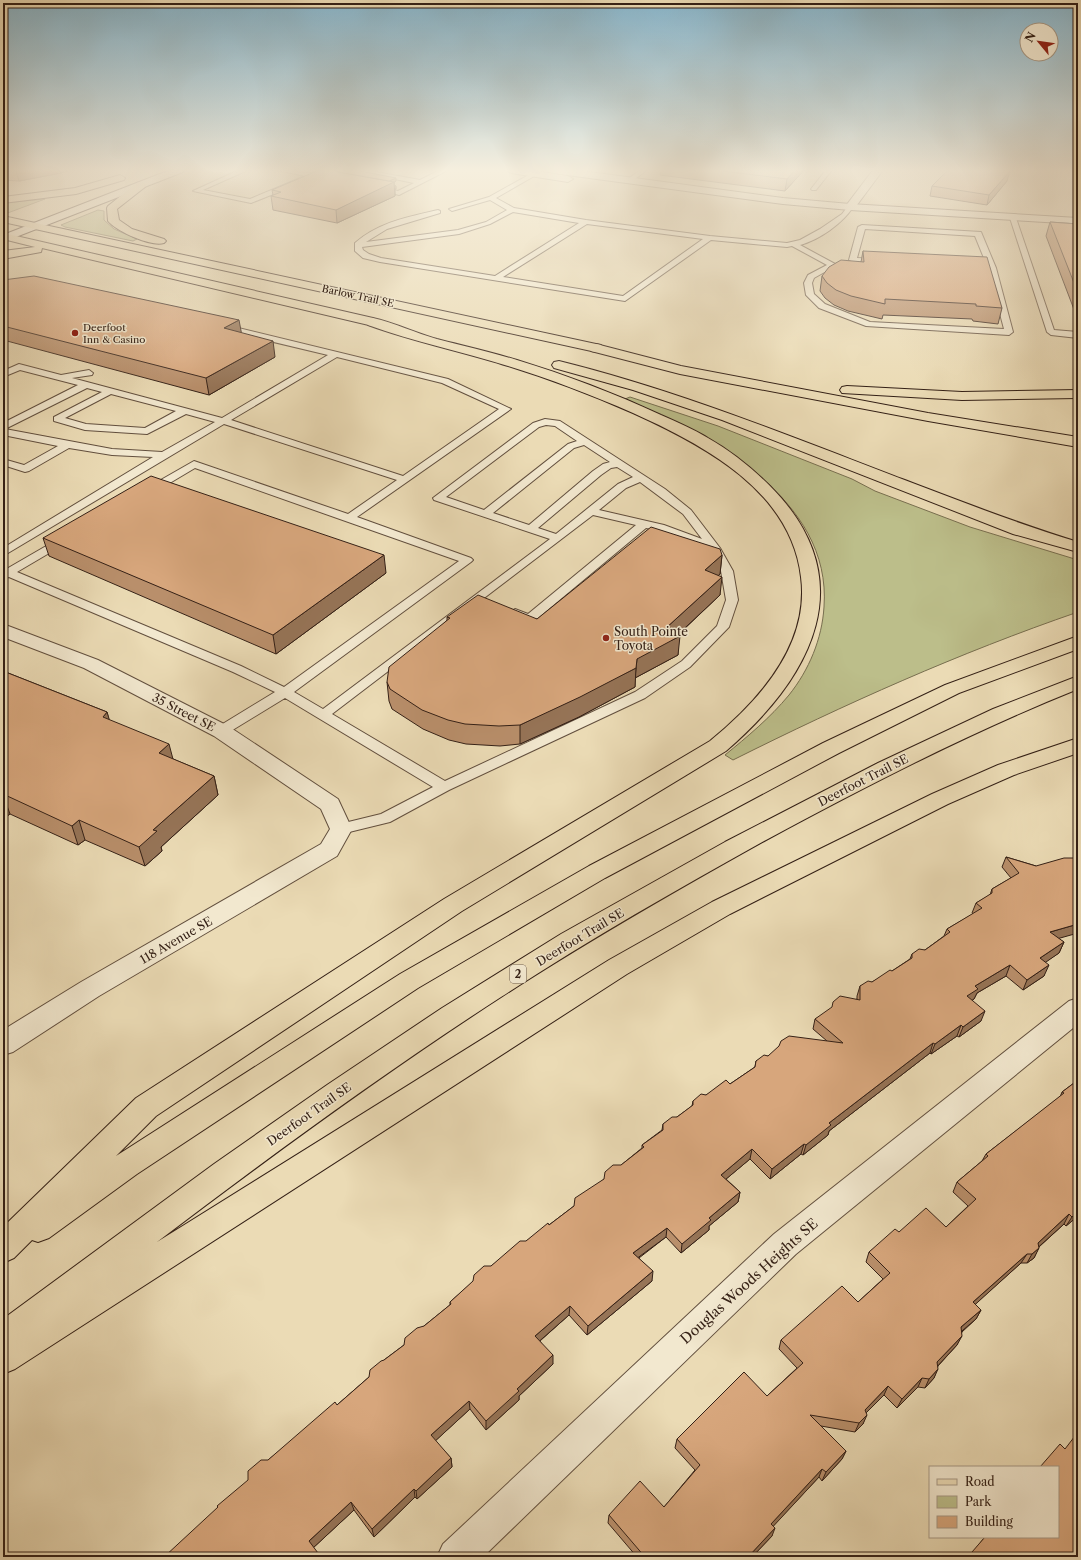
<svg xmlns="http://www.w3.org/2000/svg" width="1081" height="1560" font-family="'Libre Caslon Text',serif">
	<style>
		.green { fill: #bcbe8a; stroke: #786f50 }
		.lines { fill: none; stroke-linecap: round; stroke-linejoin: round }
		.service-casing { stroke: #624f3e; stroke-width: 2 }
		.minor-casing { stroke: #624f3e; stroke-width: 2 }
		.tertiary-casing { stroke: #624f3e; stroke-width: 2 }
		.secondary-casing { stroke: #342016; stroke-width: 2 }
		.primary-casing { stroke: #342016; stroke-width: 2 }
		.motorway-casing { stroke: #342016; stroke-width: 2 }
		.service { fill: #f2e8cf; fill-rule: evenodd }
		.minor { fill: #f2e8cf; fill-rule: evenodd }
		.tertiary { fill: #f2e8cf; fill-rule: evenodd }
		.secondary { fill: #f2e8cf; fill-rule: evenodd }
		.primary { fill: #ebdbb5; fill-rule: evenodd }
		.motorway { fill: #ebdbb5; fill-rule: evenodd }
		.wall { fill: #b98f6b; stroke: #342016 }
		.shaded-wall { fill: #967457; stroke: #342016 }
		.building { fill: #d7a67c; stroke: #342016 }
		.poi-dot { fill: #8f2418; stroke: #f2e8cf; stroke-width: 1.5 }
		.labels { text-anchor: middle; dominant-baseline: central; stroke-width: 3; stroke-linejoin: round; paint-order: stroke }
		.far-street-label { font-size: 10px; fill: #342016; stroke: #f2e8cf }
		.far-poi-label { font-size: 10px; fill: #342016; stroke: #f2e8cf; text-anchor: start }
		.shield { fill: #f2e8cf; stroke: #6d5c4e; stroke-width: 1 }
		.shield-label { font-size: 11px; font-weight: bold; fill: #342016 }
		.poi-label { font-size: 12px; fill: #342016; stroke: #f2e8cf; text-anchor: start }
		.street-label { font-size: 12px; fill: #342016; stroke: #f2e8cf }
		.near-street-label { font-size: 14px; fill: #342016; stroke: #f2e8cf }
	</style>
	<rect width="100%" height="100%" fill="#ebdbb5"/>
	<filter id="stains"><feTurbulence type="fractalNoise" baseFrequency=".005" numOctaves="4"/><feColorMatrix values="0 0 0 0 .2 0 0 0 0 .09 0 0 0 0 .02 0 0 0 .5 -.17"/></filter>
	<radialGradient id="worn" r=".72"><stop offset=".6" stop-color="#630" stop-opacity="0"/><stop offset="1" stop-color="#630" stop-opacity=".3"/></radialGradient>
	<g class="green">
		<polygon points="45,199 5,214 3,214 3,203"/>
		<polygon points="98,210 104,211 104,220 114,229 137,239 133,241 65,227 61,225"/>
		<path d="M630 397 718 426 852 479 875 491 970 527 1078 560V612C959 653 845 704 733 760L725 755C747 737 770 718 789 695 809 670 822 639 824 607 832 498 709 436 625 399Z"/>
	</g>
	<g class="lines">
		<defs>
			<g id="service">
				<path d="M239 170H248L203 190 250 199 305 176 278 170C289 170 299 173 310 173 316 173 322 170 329 170L316 177 251 203 193 191Z"/>
				<polygon points="351,170 365,170 420,180 440,170 448,170 399,195 374,188 377,186 398,191 414,183"/>
				<polygon points="640,170 647,170 631,182 627,182 627,180"/>
				<polygon points="826,170 832,170 816,190 812,190 811,189"/>
				<path d="M534 172 536 173V175L496 198 514 208 586 220 710 236 787 243 800 240 820 229 842 214 848 206H852L853 207C843 223 819 240 800 245L837 265 814 278 812 283 814 294 825 304 870 322 1004 329 988 268 975 236 865 229 857 258 880 259 884 261 880 263 853 262 849 260 858 227 862 225 981 232 996 268 1013 332 1009 335 866 326 819 308 806 295 804 283 808 275 827 265 792 246 787 247 711 240 625 301 380 262 363 258 355 251V243C379 222 408 217 438 210L440 211V213L387 229 366 242 458 230 486 222 507 210 490 200 452 211 449 209 489 197ZM513 212 579 223 495 276 381 258 369 254 363 250 362 247 459 234 490 224ZM587 224 703 239 623 296 503 277Z"/>
				<polygon points="1011,217 1016,218 1054,330 1078,332 1078,338 1051,335 1047,332 1010,218"/>
				<path d="M222 324 448 379 511 409 357 517 471 558 473 560 471 562 294 692 323 709 550 539 434 500 433 498 533 423 545 419 560 421 665 489 691 510 720 548 733 571 738 600 729 627 690 667 645 698 449 790 390 822 341 834 336 833 334 829 336 825 381 814 433 787 285 698 226 734H216L214 731 216 728 275 692 233 672 9 577 3 579V571L60 538H68L70 540 68 542 17 572 241 666 284 687 459 561 195 468 153 493H145L144 491 145 489 194 461 348 514 397 480 224 424 3 556V548L153 457 112 455 69 448 29 471 25 472 3 465V459L24 465 58 446 3 435V423L78 385 20 370 3 377V371L19 364 61 375 89 370 93 373 92 375 72 378 222 418 328 355 219 329 218 327ZM337 357 442 383 499 409 403 476 231 420ZM87 388 102 392 54 417V421L85 430 147 434 186 414 215 422 162 452 112 449 5 429ZM111 394 176 411 145 428 86 424 65 418ZM546 425 555 426 577 441 568 444 484 510 446 497 539 427ZM584 445 610 462 603 464 593 471 529 525 493 513 574 448ZM617 467 633 477 618 484 556 534 538 528 601 475 611 468ZM640 482 683 514 702 539 664 525 599 510 626 488ZM593 515 636 525 528 614 515 609 509 613 525 622H533L646 528 657 530 710 550 721 571 726 600 717 626 682 661 635 692 445 781 332 714Z"/>
			</g>
			<g id="minor">
				<polygon points="873,170 883,170 854,209 846,209 845,207"/>
				<polygon points="3,624 98,660 228,726 338,799 352,829 337,856 99,996 13,1052 3,1055 3,1030 81,982 321,844 330,829 321,809 214,736 84,668 3,637"/>
				<polygon points="1078,998 1078,1024 796,1254 483,1557 437,1557 443,1544 774,1234 1069,1001"/>
			</g>
			<g id="tertiary">
				<polygon points="506,170 530,170 568,176 573,179 568,182 511,173"/>
				<polygon points="547,170 575,170 783,198 850,204 1078,218 1078,224 850,210 783,204 552,173"/>
			</g>
			<polygon id="secondary" points="170,170 184,170 183,172 3,242 3,235"/>
			<g id="primary">
				<polygon points="120,175 125,178 124,180 76,194 3,203 3,197 75,188"/>
				<path d="M141 182 145 183 146 185 145 187 117 209 119 220 132 229 164 239 166 241 164 243C151 247 116 231 108 221L107 208 108 206 137 183Z"/>
				<polygon points="3,216 596,344 601,345 603,348 601,351 596,352 3,222"/>
				<polygon points="3,233 373,318 380,322 373,326 42,248 41,252 3,259 3,251 35,247 3,239"/>
			</g>
			<g id="motorway">
				<path d="M373 318C395 323 416 333 437 339 464 346 491 352 517 360 566 375 614 393 661 415 677 422 693 429 708 438 731 451 752 468 770 486 864 580 812 677 726 751L462 911 156 1116 116 1156 400 974 589 866 823 743 945 685 1078 636V649L959 693 839 753 605 878 418 988 137 1174 49 1238 38 1242 32 1240 14 1258 3 1263V1227L136 1098 444 899 710 741C759 701 810 645 801 577 791 491 704 445 633 413 592 395 550 379 508 366 461 351 414 342 368 325L366 322 368 319Z"/>
				<polygon points="596,344 681,366 928,413 1078,437 1078,447 928,421 680,374 591,351 589,348 591,345"/>
				<path d="M559 361C677 390 789 436 902 479 960 501 1018 524 1078 542V552L1013 534 722 420 633 390 554 368 552 365 554 362Z"/>
				<polygon points="847,386 962,392 1078,390 1078,398 962,400 842,393 840,390 842,387"/>
				<path d="M1078 676V689C971 732 868 785 766 840 676 890 587 941 501 997 382 1074 269 1157 157 1242L609 960 712 902 932 794 998 765 1078 738V753L1014 775 948 804 730 914 627 974 15 1369 3 1374V1319L214 1164 327 1085 442 1008 561 934 725 842 878 763 993 709Z"/>
			</g>
		</defs>
		<use href="#service" class="service-casing"/>
		<use href="#minor" class="minor-casing"/>
		<use href="#tertiary" class="tertiary-casing"/>
		<use href="#secondary" class="secondary-casing"/>
		<use href="#primary" class="primary-casing"/>
		<use href="#motorway" class="motorway-casing"/>
		<use href="#service" class="service"/>
		<use href="#minor" class="minor"/>
		<use href="#tertiary" class="tertiary"/>
		<use href="#secondary" class="secondary"/>
		<use href="#primary" class="primary"/>
		<use href="#motorway" class="motorway"/>
	</g>
	<g class="wall">
		<polygon points="3,170 61,173 19,181 3,180"/>
		<polygon points="661,170 804,170 785,191 660,175"/>
		<polygon points="396,181 394,182 394,185 396,186 396,189 395,189 395,196 337,223 273,210 271,196 273,195 272,190"/>
		<polygon points="1007,181 987,205 930,196 932,186"/>
		<polygon points="1050,222 1078,224 1078,320 1046,236"/>
		<polygon points="863,251 1002,308 998,324 973,321 972,319 883,315 882,319 848,311 834,305 825,298 820,291 822,276 861,262"/>
		<polygon points="3,280 241,333 275,357 209,395 7,341 3,343"/>
		<polygon points="43,538 386,573 276,654 49,556"/>
		<polygon points="722,555 720,574 718,575 720,595 678,635 678,655 635,678 635,687 579,717 520,744 500,746 466,744 449,740 423,729 392,709 389,701 387,682 447,620 447,617 537,619"/>
		<polygon points="3,671 107,712 109,720 173,759 214,776 218,795 161,847 162,851 145,866 85,840 78,845 10,814 3,819"/>
		<polygon points="1006,857 1036,866 1059,939 1064,942 1059,953 1045,962 1044,976 1023,990 1006,976 977,993 974,999 972,1001 981,1021 959,1037 957,1036 931,1054 930,1053 829,1131 828,1135 803,1155 801,1154 770,1179 750,1159 726,1179 740,1192 738,1202 709,1226 709,1230 681,1253 666,1237 639,1258 652,1281 587,1335 569,1315 540,1341 553,1364 519,1396 519,1400 486,1430 470,1409 435,1441 451,1458 452,1467 417,1499 415,1497 374,1537 354,1510 314,1547 248,1480 268,1460 337,1405 369,1377 384,1360 404,1345 424,1326 450,1305 450,1302 491,1266 549,1225 574,1206 604,1179 642,1148 642,1145 662,1130 663,1124 677,1117 692,1106 693,1101 706,1095 730,1084 755,1067 756,1061 768,1056 827,1041 813,1029 815,1019 857,999 857,996 860,986 872,982 892,971 910,959 912,954 925,950 944,936 947,929 973,914 972,913 976,903 990,895 992,889 1011,878 1002,867"/>
		<polygon points="1078,1080 1078,1216 1066,1226 1064,1224 1039,1247 1034,1258 1027,1263 1021,1263 975,1304 981,1310 976,1319 962,1332 957,1345 938,1366 934,1378 925,1388 918,1387 897,1408 884,1395 866,1413 863,1424 855,1432 821,1426 846,1451 842,1459 822,1481 819,1477 773,1526 772,1536 752,1557 637,1557 608,1523 609,1515 664,1507 695,1470 675,1448 677,1439 767,1396 797,1368 779,1349 781,1340 858,1302 883,1279 866,1262 869,1252 899,1232 946,1227 968,1206 953,1192 957,1182 982,1161 986,1154 1060,1097 1062,1092"/>
		<polygon points="1065,1449 1078,1557 969,1557 984,1538 983,1537 1058,1537"/>
	</g>
	<g class="shaded-wall">
		<polygon points="25,170 71,170 61,173 19,181 16,171"/>
		<polygon points="795,170 804,170 785,191 787,179"/>
		<polygon points="1010,171 1007,181 987,205 989,195"/>
		<polygon points="396,178 396,181 394,182 395,196 337,223 336,210 387,182"/>
		<polygon points="239,320 242,336 224,328"/>
		<polygon points="3,329 7,341 3,343"/>
		<polygon points="273,341 275,357 209,395 206,378"/>
		<polygon points="384,555 386,573 276,654 273,635"/>
		<polygon points="722,555 720,574 704,588 705,570"/>
		<polygon points="722,577 720,595 672,640 680,636 678,655 635,678 637,659 666,628"/>
		<polygon points="636,668 635,687 579,717 520,744 520,725"/>
		<polygon points="107,712 113,732 103,717"/>
		<polygon points="169,744 174,763 159,753"/>
		<polygon points="214,776 218,795 161,847 162,851 145,866 139,847 153,830"/>
		<polygon points="3,795 10,814 3,819"/>
		<polygon points="79,820 85,840 78,845 72,826"/>
		<polygon points="1078,924 1078,933 1046,942 1050,932"/>
		<polygon points="1064,942 1059,953 1036,969 1040,958"/>
		<polygon points="1010,965 1006,976 977,993 974,999 963,1006 967,996 975,986"/>
		<polygon points="1049,965 1044,976 1023,990 1027,980"/>
		<polygon points="985,1011 981,1021 959,1037 963,1027"/>
		<polygon points="961,1025 957,1036 931,1054 935,1044"/>
		<polygon points="933,1043 930,1053 829,1131 828,1135 803,1155 806,1145 829,1123"/>
		<polygon points="804,1144 801,1154 770,1179 772,1169"/>
		<polygon points="752,1149 750,1159 719,1185 721,1175"/>
		<polygon points="740,1192 738,1202 709,1226 709,1230 681,1253 682,1244 709,1218"/>
		<polygon points="1078,1211 1078,1216 1066,1226 1072,1217"/>
		<polygon points="1069,1214 1064,1224 1033,1252 1038,1243"/>
		<polygon points="667,1228 666,1237 632,1262 633,1253"/>
		<polygon points="1039,1248 1034,1258 1027,1263 1032,1254"/>
		<polygon points="1027,1254 1021,1263 968,1311 973,1302"/>
		<polygon points="653,1271 652,1281 587,1335 588,1326"/>
		<polygon points="570,1306 569,1315 535,1345 535,1336"/>
		<polygon points="981,1310 976,1319 956,1336 961,1327"/>
		<polygon points="962,1336 957,1345 933,1371 937,1362"/>
		<polygon points="553,1355 553,1364 519,1396 519,1400 486,1430 486,1421 517,1389"/>
		<polygon points="938,1369 934,1378 925,1388 929,1379"/>
		<polygon points="922,1378 918,1387 897,1408 902,1399"/>
		<polygon points="888,1386 884,1395 861,1418 865,1410"/>
		<polygon points="469,1401 470,1409 432,1444 431,1435"/>
		<polygon points="867,1415 863,1424 855,1432 859,1423"/>
		<polygon points="846,1451 842,1459 822,1481 826,1472"/>
		<polygon points="451,1458 452,1467 417,1499 416,1491"/>
		<polygon points="822,1469 819,1477 768,1532 771,1524"/>
		<polygon points="414,1489 415,1497 374,1537 372,1529"/>
		<polygon points="351,1502 354,1510 312,1549 309,1541"/>
		<polygon points="775,1528 772,1536 752,1557 748,1557"/>
	</g>
	<g class="building">
		<polygon points="3,170 25,170 16,171 3,171"/>
		<polygon points="319,170 329,170 394,182 336,210 271,196 281,192 272,190"/>
		<polygon points="343,170 355,170 396,178 389,181 338,172"/>
		<polygon points="715,170 795,170 787,179"/>
		<polygon points="948,170 1001,170 1010,171 989,195 932,186"/>
		<polygon points="1050,222 1078,224 1078,293"/>
		<polygon points="863,251 987,257 1002,308 976,306 976,304 885,299 885,304 851,296 836,290 827,283 822,276 829,267 841,260 864,262"/>
		<polygon points="34,276 239,320 224,328 273,341 206,378 3,326 3,280"/>
		<polygon points="151,476 384,555 273,635 43,538"/>
		<polygon points="651,527 720,549 722,555 705,570 722,577 666,628 680,636 637,659 636,668 580,697 520,725 499,726 465,724 448,720 422,710 390,689 387,682 389,667 450,618 447,617 478,595 537,619"/>
		<polygon points="3,671 107,712 103,717 169,744 159,753 214,776 153,830 157,831 139,847 79,820 72,826 3,794"/>
		<polygon points="1006,857 1036,866 1064,858 1078,858 1078,924 1050,932 1064,942 1040,958 1049,965 1027,980 1010,965 975,986 978,989 967,996 985,1011 963,1027 961,1025 935,1044 933,1043 829,1123 831,1125 806,1145 804,1144 772,1169 752,1149 721,1175 740,1192 709,1218 711,1220 682,1244 667,1228 633,1253 653,1271 588,1326 570,1306 535,1336 553,1355 517,1389 519,1391 486,1421 469,1401 431,1435 451,1458 416,1491 414,1489 372,1529 351,1502 309,1541 321,1557 164,1557 218,1507 217,1506 248,1480 248,1471 261,1460 268,1460 335,1402 337,1405 369,1377 370,1370 381,1361 384,1360 404,1345 405,1338 417,1328 424,1326 451,1304 450,1302 473,1281 474,1275 484,1266 491,1266 520,1241 526,1241 548,1223 549,1225 574,1206 575,1198 604,1179 605,1172 613,1165 621,1165 644,1147 642,1145 663,1130 663,1124 672,1117 677,1117 693,1105 693,1101 701,1094 706,1095 726,1080 730,1084 755,1067 756,1061 764,1055 768,1056 779,1046 781,1041 789,1036 843,1043 815,1019 832,1007 833,1002 840,996 860,1000 860,986 868,981 872,982 890,970 892,971 912,958 912,954 919,949 925,950 950,932 947,929 982,908 976,903 992,893 992,889 1019,873"/>
		<polygon points="1078,1080 1078,1211 1072,1217 1069,1214 1038,1243 1039,1248 1032,1254 1027,1254 973,1302 981,1310 961,1327 962,1336 937,1362 938,1369 929,1379 922,1378 902,1399 888,1386 865,1410 867,1415 859,1423 810,1415 846,1451 826,1472 822,1469 771,1524 775,1528 748,1557 645,1557 609,1515 640,1481 664,1507 700,1465 677,1439 744,1372 767,1396 803,1363 781,1340 842,1286 858,1302 890,1273 869,1252 895,1229 899,1232 926,1208 946,1227 976,1199 957,1182 988,1156 986,1154 1064,1093 1062,1092"/>
		<polygon points="1078,1432 1078,1557 973,1557 975,1555 972,1552 985,1537 1058,1537 1058,1467 1040,1467 1060,1444 1065,1449"/>
	</g>
	<linearGradient id="sky" x2="0" y2="1"><stop stop-color="#88b7ce"/><stop offset="0.44" stop-color="#f6efde"/><stop offset="1" stop-color="#f6efde" stop-opacity="0"/></linearGradient>
	<rect width="1081" height="388" fill="url(#sky)"/>
	<g class="poi-dot">
		<circle cx="75" cy="333" r="4"/>
		<circle cx="606" cy="638" r="4"/>
	</g>
	<g class="labels">
		<g class="far-street-label">
			<text transform="translate(358 296) rotate(12)">Barlow Trail SE</text>
		</g>
		<g class="far-poi-label">
			<text x="83" y="327">Deerfoot<tspan x="83" dy="12">Inn &amp; Casino</tspan></text>
		</g>
		<rect class="shield" x="510" y="965" width="16" height="18" rx="3"/>
		<g class="shield-label">
			<text x="518" y="974">2</text>
		</g>
		<g class="poi-label">
			<text x="614" y="631">South Pointe<tspan x="614" dy="14">Toyota</tspan></text>
		</g>
		<g class="street-label">
			<text transform="translate(184 712) rotate(27)">35 Street SE</text>
			<text transform="translate(863 780) rotate(-27)">Deerfoot Trail SE</text>
			<text transform="translate(580 937) rotate(-31)">Deerfoot Trail SE</text>
			<text transform="translate(176 940) rotate(-30)">118 Avenue SE</text>
			<text transform="translate(309 1114) rotate(-35)">Deerfoot Trail SE</text>
		</g>
		<g class="near-street-label">
			<text transform="translate(749 1281) rotate(-42)">Douglas Woods Heights SE</text>
		</g>
	</g>
	<rect width="1081" height="1560" fill="none" stroke="#ebdbb5" stroke-width="16"/>
	<rect x="4" y="4" width="1073" height="1552" fill="none" stroke="#342016" stroke-width="2"/>
	<rect x="8" y="8" width="1065" height="1544" fill="none" stroke="#342016"/>
	<rect x="929" y="1466" width="130" height="72" fill="#f2e8cf" stroke="#a69885"/>
	<rect x="937" y="1479" width="20" height="6" fill="#ebdbb5" stroke="#a69885"/>
	<text x="965" y="1486" font-size="12" fill="#342016">Road</text>
	<rect x="937" y="1496" width="20" height="12" fill="#bcbe8a" stroke="#a69885"/>
	<text x="965" y="1506" font-size="12" fill="#342016">Park</text>
	<rect x="937" y="1516" width="20" height="12" fill="#d7a67c" stroke="#a69885"/>
	<text x="965" y="1526" font-size="12" fill="#342016">Building</text>
	<g transform="translate(1039 42) rotate(299)"><circle r="19" fill="#f2e8cf" stroke="#a69885"/>
	<path d="M0-3L7 15L0 10L-7 15Z" fill="#8f2418"/>
	<text y="-6" font-size="11" font-weight="bold" text-anchor="middle" fill="#342016">N</text>
	</g>
	<rect width="100%" height="100%" filter="url(#stains)"/>
	<rect width="100%" height="100%" fill="url(#worn)"/>
</svg>
